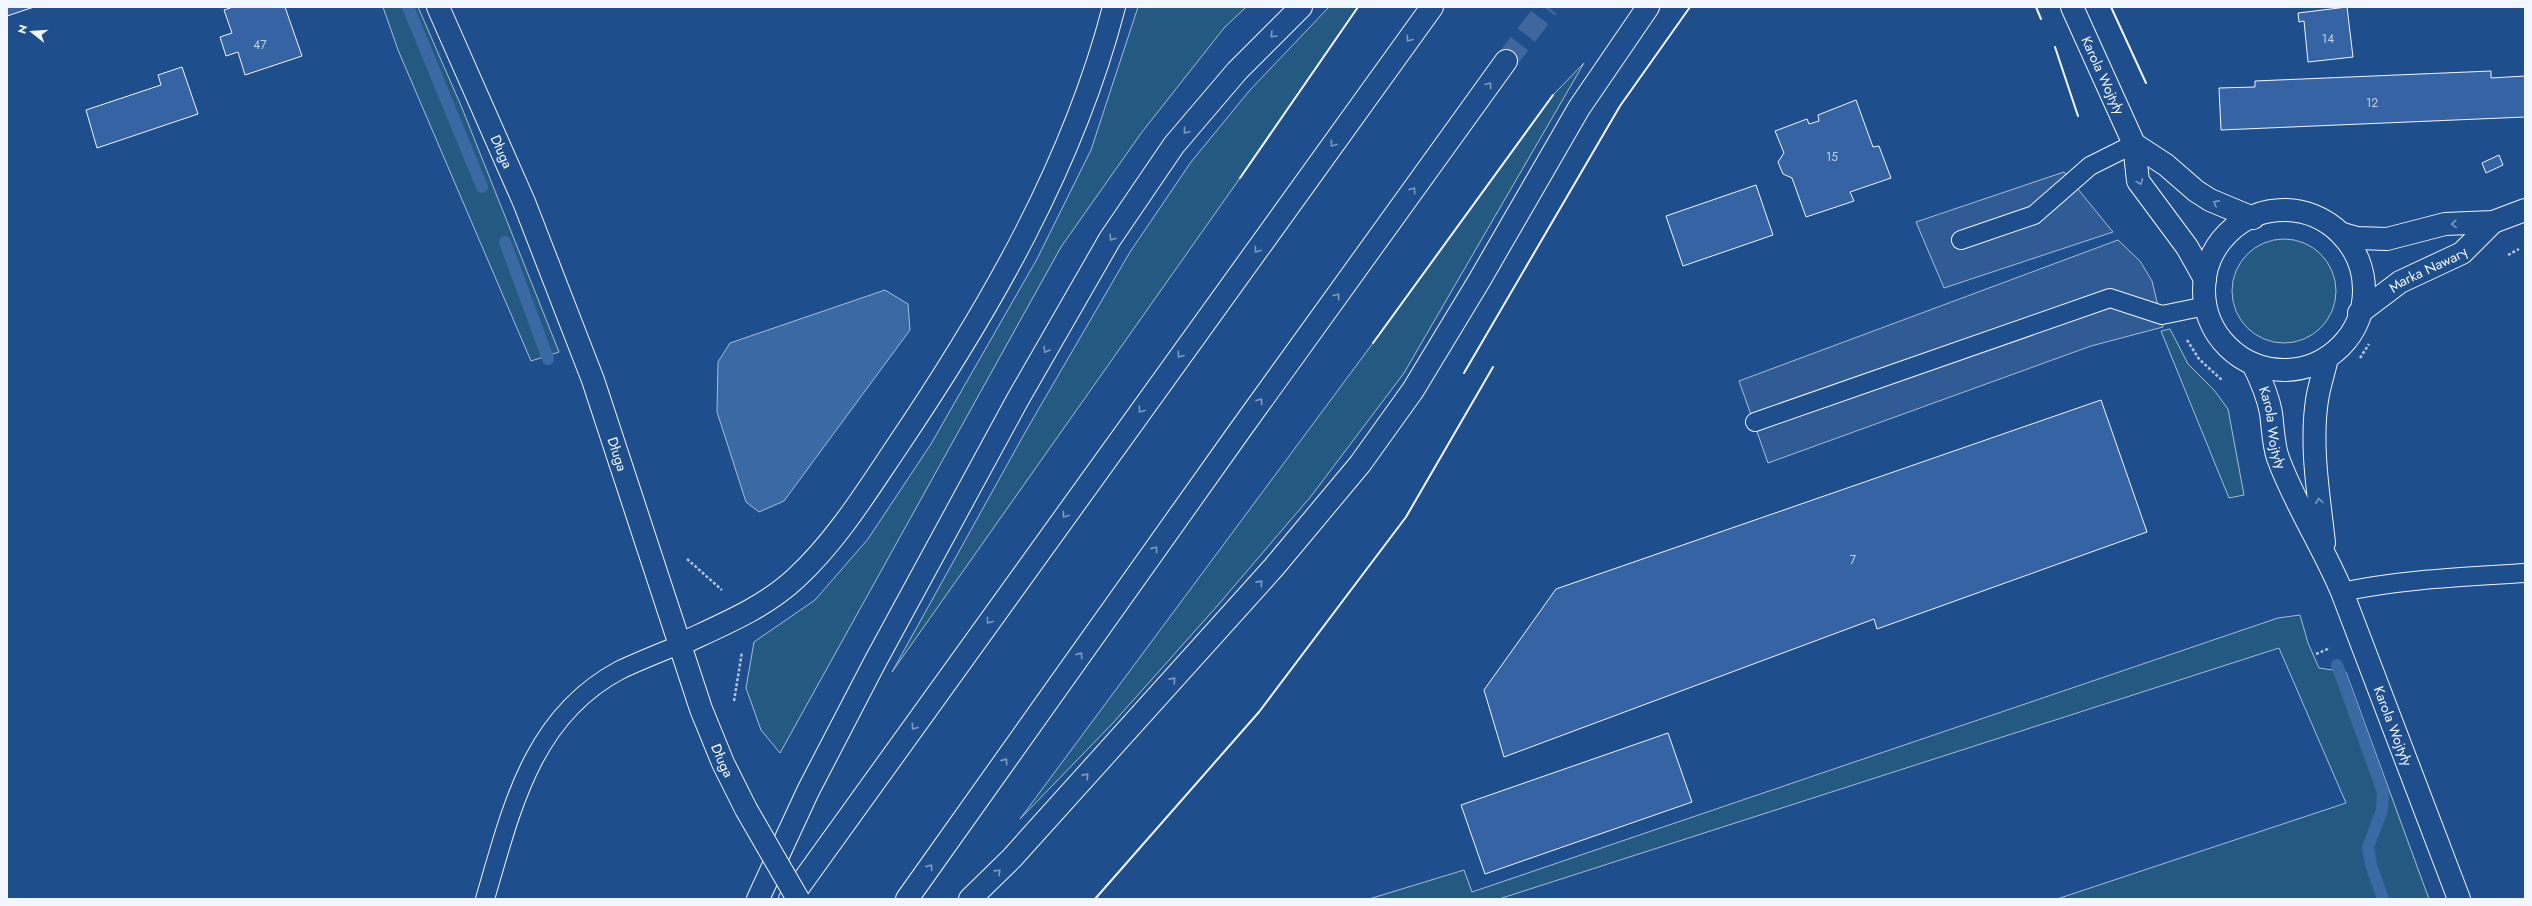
<svg xmlns="http://www.w3.org/2000/svg" width="2532" height="906" font-family="Jost,sans-serif">
	<style>
		.green { fill: #245a82; stroke: #a8bbd7 }
		.parking { fill: #305b95; stroke: #a8bbd7 }
		.water { fill: #3b69a3; stroke: #a8bbd7 }
		.lines { fill: none; stroke-linecap: round; stroke-linejoin: round }
		.stream { stroke: #3b69a3; stroke-width: 12 }
		.building { fill: #3563a3; stroke: #f2f6ff }
		.highway-tunnel { stroke: #3f679d; stroke-width: 22; stroke-dasharray: 22 11; stroke-linecap: butt }
		.lane-casing { stroke: #f2f6ff; stroke-width: 20 }
		.street-casing { stroke: #f2f6ff; stroke-width: 24 }
		.secondary-casing { stroke: #f2f6ff; stroke-width: 24 }
		.highway-casing { stroke: #f2f6ff; stroke-width: 24 }
		.path { stroke: #b3c4dc; stroke-width: 2.5; stroke-dasharray: 3 2; stroke-linecap: butt }
		.lane { stroke: #1f4e8c; stroke-width: 18 }
		.street { stroke: #1f4e8c; stroke-width: 22 }
		.secondary { stroke: #1f4e8c; stroke-width: 22 }
		.highway { stroke: #1f4e8c; stroke-width: 22 }
		.street-bridge-casing { stroke: #f2f6ff; stroke-width: 24; stroke-linecap: butt }
		.street-bridge { stroke: #1f4e8c; stroke-width: 22 }
		.wall { stroke: #f2f6ff; stroke-width: 2 }
		.oneway { stroke: #7e9ac0 }
		.labels { text-anchor: middle; dominant-baseline: central; stroke-width: 3; stroke-linejoin: round; paint-order: stroke }
		.number-label { font-size: 12px; fill: #c3d1e8 }
		.street-label { font-size: 14px; fill: #f2f6ff; stroke: #1f4e8c }
	</style>
	<rect width="100%" height="100%" fill="#1f4e8c"/>
	<g class="green">
		<polygon points="383,7 418,7 462,108 559,352 531,361 398,50"/>
		<polygon points="1138,7 1246,7 1224,28 1142,132 1061,247 780,753 761,730 746,688 754,642 815,600 868,539 931,444 1037,259 1091,150"/>
		<polygon points="1329,7 1358,7 1240,178 892,672 1027,429 1130,252 1191,162 1250,90"/>
		<polygon points="1584,63 1404,373 1312,495 1218,605 1112,724 1020,819 1373,343 1553,95"/>
		<circle cx="2284" cy="291" r="52"/>
		<polygon points="2170,329 2188,364 2214,390 2228,409 2244,495 2229,498 2161,331"/>
		<polygon points="2300,615 2308,643 2319,668 2346,672 2429,899 2057,899 2346,803 2279,648 1499,899 1369,899 1464,870 1472,892 2278,618"/>
	</g>
	<g class="parking">
		<polygon points="2064,172 2113,232 1944,288 1916,222"/>
		<polygon points="2118,240 2140,261 2152,281 2163,327 2091,346 1768,463 1739,381"/>
	</g>
	<polygon class="water" points="885,290 908,304 910,330 784,501 759,512 746,502 717,412 718,362 730,343"/>
	<g class="lines">
		<g class="stream">
			<polyline points="408,7 482,187"/>
			<polyline points="505,242 548,359"/>
			<polyline points="2337,665 2383,792 2382,810 2368,847 2371,865 2383,899"/>
		</g>
	</g>
	<g class="building">
		<polygon points="7,7 34,7 7,16"/>
		<polygon points="233,7 285,7 302,56 245,75 238,52 226,56 220,37 232,33 224,10"/>
		<polygon points="2347,7 2353,57 2308,62 2304,21 2299,22 2298,13"/>
		<polygon points="182,67 198,114 97,148 86,110 161,85 158,75"/>
		<polygon points="2491,71 2491,78 2525,76 2525,117 2221,130 2219,88 2255,87 2255,81"/>
		<polygon points="1856,100 1873,147 1879,146 1891,178 1850,192 1854,201 1806,217 1792,178 1783,174 1778,162 1784,153 1775,131 1807,119 1809,124 1819,121 1818,115"/>
		<polygon points="2499,155 2503,165 2486,173 2482,163"/>
		<polygon points="1756,185 1773,235 1683,266 1666,216"/>
		<polygon points="2101,400 2147,532 1877,629 1874,619 1504,757 1484,690 1556,589"/>
		<polygon points="1668,733 1692,802 1485,874 1461,805"/>
	</g>
	<g class="lines">
		<polyline class="highway-tunnel" points="1506,61 1548,7"/>
		<defs>
			<g id="lane">
				<polyline points="1961,240 2034,215 2090,166 2134,144"/>
				<polyline points="1755,422 2110,298 2162,315 2206,306"/>
				<path d="M2342 592C2402 579 2464 577 2525 573"/>
				<path d="M485 899C511 811 531 717 620 670 639 661 659 653 679 645"/>
			</g>
			<g id="street">
				<path id="s1" d="M438 7 524 202 593 380 701 709 723 763 746 809"/>
				<path d="M679 645C719 626 763 609 796 578 837 540 867 491 898 445 989 310 1073 165 1114 7"/>
			</g>
			<g id="secondary">
				<path id="s2" d="M2072 7 2134 144 2138 181 2187 247 2205 279"/>
				<polyline points="2134,144 2166,165 2196,191 2210,200 2253,218"/>
				<circle cx="2284" cy="290" r="80"/>
				<polyline points="2343,234 2357,238 2387,239 2445,224 2493,222 2525,210"/>
				<path id="s3" d="M2359 313 2400 282 2462 253 2493 222"/>
				<path id="s4" d="M2253 364C2261 380 2268 396 2271 413 2273 427 2273 444 2278 458 2295 505 2323 546 2342 592L2459 899"/>
				<path d="M2324 543C2319 496 2310 447 2317 400 2319 386 2324 372 2327 358"/>
			</g>
			<g id="highway">
				<polyline points="758,899 808,791 875,662 1018,399 1110,239 1174,145 1237,71 1301,7"/>
				<polyline points="790,899 1432,7"/>
				<polyline points="907,899 1238,433 1506,61"/>
				<polyline points="970,899 1012,858 1274,567 1360,464 1413,390 1479,281 1579,108 1648,7"/>
			</g>
		</defs>
		<use href="#lane" class="lane-casing"/>
		<use href="#street" class="street-casing"/>
		<use href="#secondary" class="secondary-casing"/>
		<use href="#highway" class="highway-casing"/>
		<g class="path">
			<polyline points="2508,255 2519,249"/>
			<polyline points="2187,340 2199,359 2223,381"/>
			<polyline points="2360,358 2369,344"/>
			<polyline points="687,559 722,590"/>
			<polyline points="2316,654 2330,648"/>
			<polyline points="734,701 742,652"/>
		</g>
		<use href="#lane" class="lane"/>
		<use href="#street" class="street"/>
		<use href="#secondary" class="secondary"/>
		<use href="#highway" class="highway"/>
		<defs>
			<polyline id="street-bridge" points="746,809 798,899"/>
		</defs>
		<use href="#street-bridge" class="street-bridge-casing"/>
		<use href="#street-bridge" class="street-bridge"/>
		<g class="wall">
			<polyline points="2036,7 2041,19"/>
			<polyline points="2111,7 2146,83"/>
			<polyline points="2055,47 2078,116"/>
			<polyline points="1240,178 1358,7"/>
			<polyline points="1373,343 1553,95"/>
			<polyline points="1464,373 1620,106 1690,7"/>
			<polyline points="1095,899 1259,712 1406,517 1493,367"/>
		</g>
	</g>
	<defs><path id="oneway-chevron" d="M-2-3.5L2.5 0L-2 3.5" fill="none" stroke-width="1.6" stroke-linecap="round" stroke-linejoin="round"/></defs>
	<g class="oneway">
		<use href="#oneway-chevron" transform="translate(1273 35) rotate(135)"/>
		<use href="#oneway-chevron" transform="translate(1409 39) rotate(126)"/>
		<use href="#oneway-chevron" transform="translate(1489 85) rotate(-54)"/>
		<use href="#oneway-chevron" transform="translate(1186 131) rotate(130)"/>
		<use href="#oneway-chevron" transform="translate(1333 144) rotate(126)"/>
		<use href="#oneway-chevron" transform="translate(2140 182) rotate(67)"/>
		<use href="#oneway-chevron" transform="translate(1413 190) rotate(-54)"/>
		<use href="#oneway-chevron" transform="translate(2216 203) rotate(-153)"/>
		<use href="#oneway-chevron" transform="translate(2454 224) rotate(177)"/>
		<use href="#oneway-chevron" transform="translate(1112 238) rotate(123)"/>
		<use href="#oneway-chevron" transform="translate(1257 250) rotate(126)"/>
		<use href="#oneway-chevron" transform="translate(1337 296) rotate(-54)"/>
		<use href="#oneway-chevron" transform="translate(1046 350) rotate(120)"/>
		<use href="#oneway-chevron" transform="translate(1180 355) rotate(126)"/>
		<use href="#oneway-chevron" transform="translate(1260 401) rotate(-54)"/>
		<use href="#oneway-chevron" transform="translate(1141 410) rotate(126)"/>
		<use href="#oneway-chevron" transform="translate(2319 501) rotate(-97)"/>
		<use href="#oneway-chevron" transform="translate(1065 515) rotate(126)"/>
		<use href="#oneway-chevron" transform="translate(1155 549) rotate(-55)"/>
		<use href="#oneway-chevron" transform="translate(1260 583) rotate(-48)"/>
		<use href="#oneway-chevron" transform="translate(989 621) rotate(126)"/>
		<use href="#oneway-chevron" transform="translate(1080 655) rotate(-55)"/>
		<use href="#oneway-chevron" transform="translate(1173 680) rotate(-48)"/>
		<use href="#oneway-chevron" transform="translate(914 727) rotate(126)"/>
		<use href="#oneway-chevron" transform="translate(1005 761) rotate(-55)"/>
		<use href="#oneway-chevron" transform="translate(1086 776) rotate(-48)"/>
		<use href="#oneway-chevron" transform="translate(930 867) rotate(-55)"/>
		<use href="#oneway-chevron" transform="translate(998 872) rotate(-44)"/>
	</g>
	<g class="labels">
		<g class="number-label">
			<text x="2328" y="39">14</text>
			<text x="260" y="45">47</text>
			<text x="2372" y="103">12</text>
			<text x="1832" y="157">15</text>
			<text x="1853" y="560">7</text>
		</g>
		<g class="street-label">
			<text stroke="none"><textPath href="#s2" startOffset="75">Karola Wojtyły</textPath></text>
			<text stroke="none"><textPath href="#s1" startOffset="158">Długa</textPath></text>
			<text stroke="none"><textPath href="#s3" startOffset="82">Marka Nawary</textPath></text>
			<text stroke="none"><textPath href="#s4" startOffset="67">Karola Wojtyły</textPath></text>
			<text stroke="none"><textPath href="#s1" startOffset="482">Długa</textPath></text>
			<text stroke="none"><textPath href="#s4" startOffset="390">Karola Wojtyły</textPath></text>
			<text stroke="none"><textPath href="#s1" startOffset="806">Długa</textPath></text>
		</g>
	</g>
	<rect width="2532" height="906" fill="none" stroke="#f2f6ff" stroke-width="16"/>
	<g transform="translate(32 32) rotate(287)" stroke="#1f4e8c" stroke-width="3" paint-order="stroke">
	<path d="M0-3L7 15L0 10L-7 15Z" fill="#f2f6ff"/>
	<text y="-6" font-size="11" font-weight="bold" text-anchor="middle" fill="#f2f6ff">N</text>
	</g>
</svg>
